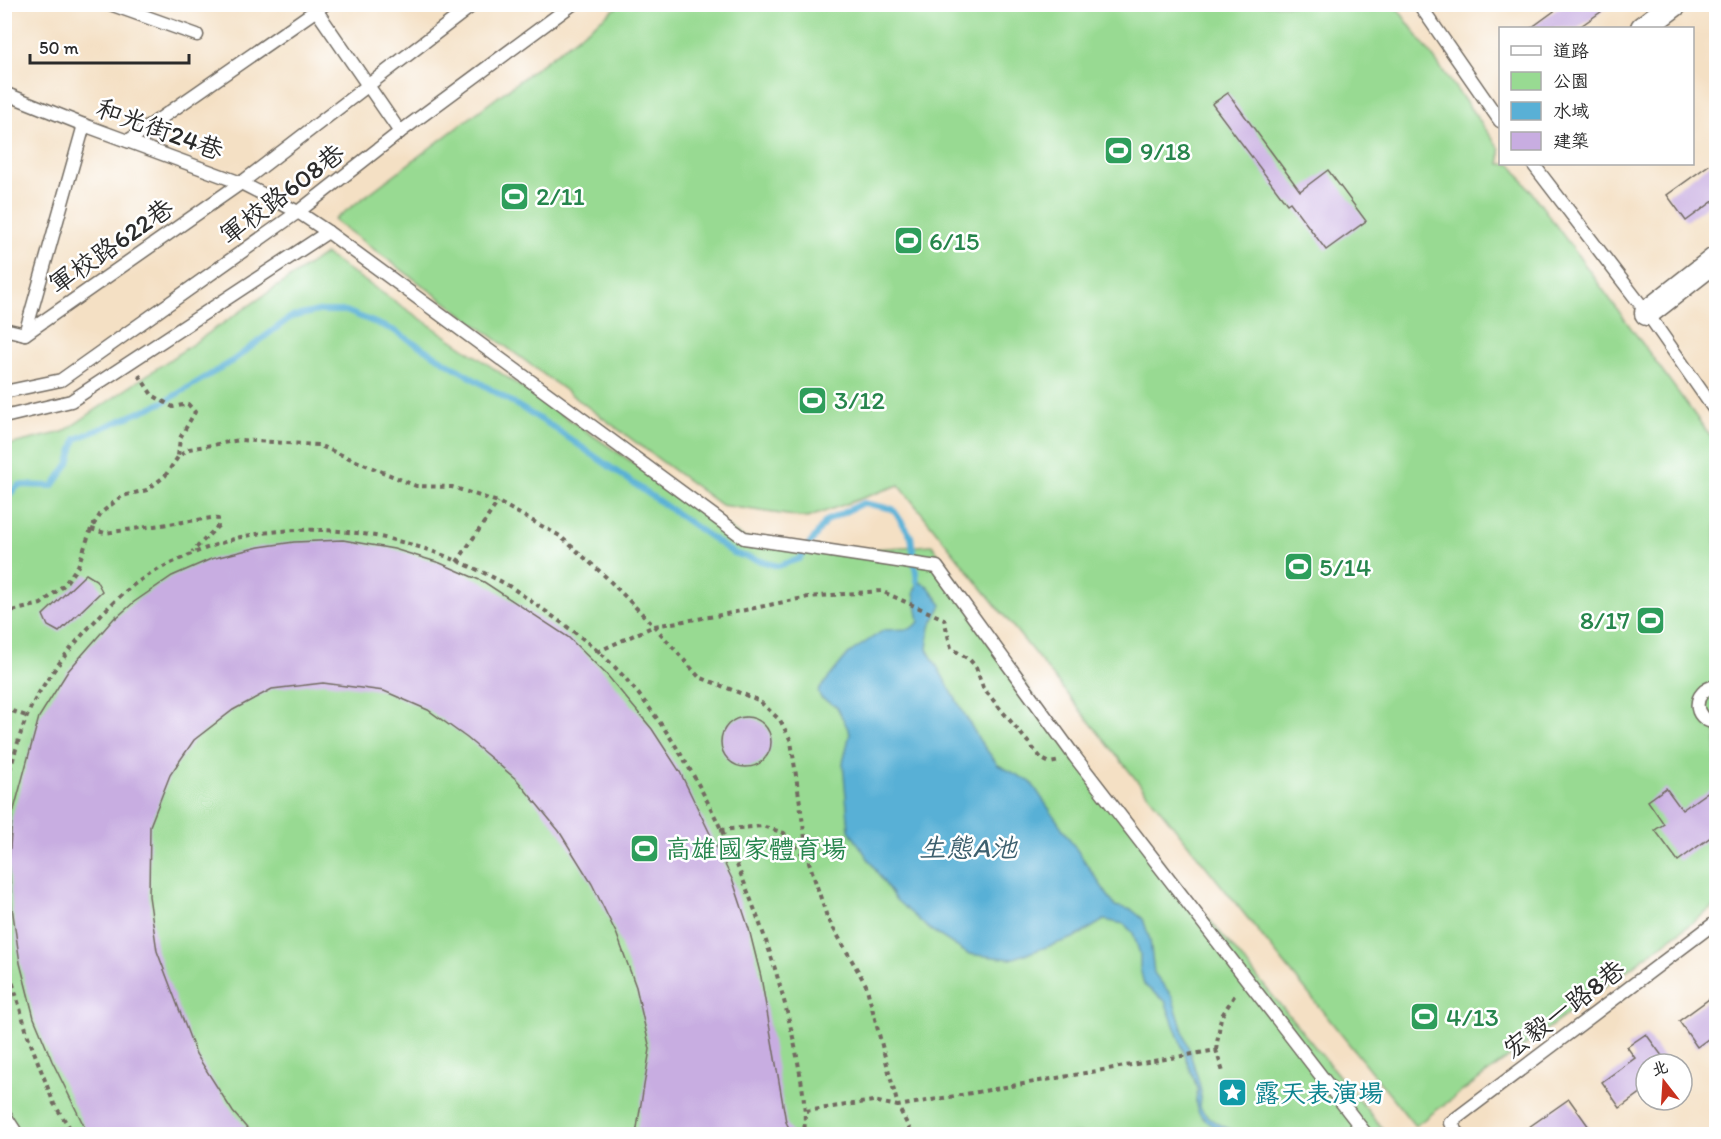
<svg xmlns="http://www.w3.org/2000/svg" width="1721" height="1139" font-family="Itim,'LXGW WenKai TC',sans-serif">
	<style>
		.green { fill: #98da92; stroke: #62825e; stroke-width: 1.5 }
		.water { fill: #59b0d6; stroke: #426e80; stroke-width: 1.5 }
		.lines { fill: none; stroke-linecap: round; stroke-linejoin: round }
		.stream { stroke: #59b0d6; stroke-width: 6 }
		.building { fill: #c8ade1 }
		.lane-casing { stroke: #716a61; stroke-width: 15 }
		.street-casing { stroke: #716a61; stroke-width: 27 }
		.path { stroke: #716a61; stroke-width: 4; stroke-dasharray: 4.5 4.5; stroke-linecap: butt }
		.lane { stroke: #fff; stroke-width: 12 }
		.street { stroke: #fff; stroke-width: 24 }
		.labels { text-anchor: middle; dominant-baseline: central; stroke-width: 5; stroke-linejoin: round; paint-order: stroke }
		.street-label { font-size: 26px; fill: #2b2b2b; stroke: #fff }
		.leisure-label { font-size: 26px; fill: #27864d; stroke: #fff; text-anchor: start }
		.culture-label { font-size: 26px; fill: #0d838f; stroke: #fff; text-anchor: start }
		.water-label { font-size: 27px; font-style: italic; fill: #3d606f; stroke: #fff }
	</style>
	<rect width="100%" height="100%" fill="#fff"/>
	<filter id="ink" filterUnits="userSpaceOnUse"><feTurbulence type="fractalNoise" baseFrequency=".0167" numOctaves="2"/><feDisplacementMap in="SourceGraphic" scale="12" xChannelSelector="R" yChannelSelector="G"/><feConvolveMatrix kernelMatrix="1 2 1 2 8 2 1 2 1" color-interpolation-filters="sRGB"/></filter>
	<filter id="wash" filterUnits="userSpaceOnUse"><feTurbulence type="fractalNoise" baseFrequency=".008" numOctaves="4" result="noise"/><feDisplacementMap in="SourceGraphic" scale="24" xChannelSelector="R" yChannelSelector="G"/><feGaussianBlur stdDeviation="1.35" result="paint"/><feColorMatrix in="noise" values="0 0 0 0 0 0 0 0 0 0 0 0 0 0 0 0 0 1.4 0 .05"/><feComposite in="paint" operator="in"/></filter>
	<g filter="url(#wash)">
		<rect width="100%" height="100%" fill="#f4e0c4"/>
		<g class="green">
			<polygon points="620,5 1395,5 1500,149 1500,164 1511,164 1716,444 1716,905 1415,1126 899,485 807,518 721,505 334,220"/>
			<polygon points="325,254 744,538 844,551 932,545 1075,757 1387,1134 5,1134 4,446 63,432"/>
		</g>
		<path class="water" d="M917 581 928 586 942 605 930 627 927 649 980 741 998 765 1031 782 1115 906 1132 910 1143 919 1150 940 1154 973 1172 996 1199 1082 1201 1092 1199 1106C1208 1122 1226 1128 1243 1134 1228 1135 1197 1122 1196 1104 1195 1100 1197 1094 1198 1090L1165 1001 1144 985 1140 968V954L1133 933 1124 924 1104 920 1076 937 1011 959 968 954 929 929 895 899 849 830 843 763 850 733 837 707 821 698 818 691 848 654 884 630 910 629 919 622 914 593Z"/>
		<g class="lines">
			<polyline class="stream" points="4,500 19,485 53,486 69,463 76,439 164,402 231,362 291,317 318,311 346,311 393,330 553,427 733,553 778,566 799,559 826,521 863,503 893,509 911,536 917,581"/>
		</g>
		<g id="blocks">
			<g class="building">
				<polygon points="1564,4 1612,4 1578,28 1531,28"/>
				<polygon points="1228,93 1300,191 1328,170 1366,221 1326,250 1290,202 1287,204 1212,104"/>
				<polygon points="1716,160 1716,199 1686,221 1667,195"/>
				<polygon points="343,540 394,549 440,563 484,582 568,637 607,675 652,729 680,772 733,881 749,929 761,977 786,1122 792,1134 636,1134 650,1049 636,987 617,935 592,884 559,831 517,780 467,738 428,710 384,691 323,683 272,689 233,710 194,740 170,775 150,826 149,896 157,951 196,1054 233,1112 252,1134 88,1134 52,1061 34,1018 20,963 12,907 9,863 12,817 39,717 68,671 116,616 116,618 134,602 172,576 211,559 259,547 294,542"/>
				<polygon points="86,574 96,580 102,591 59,632 48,626 43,615"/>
				<circle cx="746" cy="742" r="25"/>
				<polygon points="1716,786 1716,833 1678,861 1655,830 1664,824 1648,801 1666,788 1682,810"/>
				<polygon points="1716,994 1716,1033 1697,1047 1679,1021"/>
				<polygon points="1646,1034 1668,1064 1646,1064 1646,1089 1620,1108 1602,1082 1635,1058 1627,1047"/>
				<polygon points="1569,1099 1594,1134 1519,1134"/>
			</g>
		</g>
	</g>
	<g filter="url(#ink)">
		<use href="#blocks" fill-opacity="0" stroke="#716a61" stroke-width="1.5"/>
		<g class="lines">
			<defs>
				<g id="lane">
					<polyline points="110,4 197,35"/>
					<polyline points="312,4 400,132"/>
					<polyline points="1419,4 1500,121"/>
					<polyline points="4,93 84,125 241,183 298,212 328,232 744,538 937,567 1075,757 1366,1134"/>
					<polyline points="128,141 325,4"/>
					<polyline points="1533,164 1647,313 1716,412"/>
					<polyline points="4,329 25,334 241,183 474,4"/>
					<polyline points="25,334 84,125"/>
					<polyline points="4,392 61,380 298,212 400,132 573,4"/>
					<polyline points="4,417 71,401 328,232"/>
					<path d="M1716 686C1692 690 1691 720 1716 723"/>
					<polyline points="4,1114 17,1134"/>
					<polyline points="1459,1134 1450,1123 1716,922"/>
				</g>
				<g id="street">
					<polyline points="1643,28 1675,4"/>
					<polyline points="1647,313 1716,259"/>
				</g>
			</defs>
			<use href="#lane" class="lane-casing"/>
			<use href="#street" class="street-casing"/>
			<g class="path">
				<polyline points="139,375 152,395 173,407 188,404 195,412 180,438 178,456"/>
				<polyline points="91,529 105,533 211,518 218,519 218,526 192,552"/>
				<polyline points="457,562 498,502"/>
				<polyline points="4,613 41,604 64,585 78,566 91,529 101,513 122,496 147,490 165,476 178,457 189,449 240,440 318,445 416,486 452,487 498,502 560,536 606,577 654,626 699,677 758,700 780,720 791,741 808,859 827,917 866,985 898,1106 1216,1050 1223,1072"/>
				<polyline points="597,652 654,626 721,615 808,597 881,591 944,619 951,648 970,660 976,667 983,688 1042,759 1050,763 1060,761"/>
				<polyline points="4,708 26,716"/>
				<path d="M4 787C13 764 17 741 26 719 40 680 93 619 125 592 143 575 180 558 204 549 216 545 229 540 241 537 330 518 418 538 498 580 513 587 527 599 541 608 571 629 601 651 625 678 688 750 729 838 761 927 776 968 787 1009 796 1051 801 1080 807 1105 804 1134"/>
				<polyline points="720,830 762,826 784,833 806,858"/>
				<polyline points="4,948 6,960 28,1036 54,1104 74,1134"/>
				<polyline points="1216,1050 1221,1017 1236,993"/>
				<polyline points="806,1111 873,1101 898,1106 912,1134"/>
			</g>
			<use href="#lane" class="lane"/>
			<use href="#street" class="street"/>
		</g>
	</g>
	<defs>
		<symbol id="stadium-square" viewBox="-11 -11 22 22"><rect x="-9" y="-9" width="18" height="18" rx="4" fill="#2e9e5b" stroke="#fff"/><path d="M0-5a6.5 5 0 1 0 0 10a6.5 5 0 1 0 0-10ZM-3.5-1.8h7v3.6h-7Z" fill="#fff"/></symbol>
		<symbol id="sight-square" viewBox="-11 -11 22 22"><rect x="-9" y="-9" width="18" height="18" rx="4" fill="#0f9aa8" stroke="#fff"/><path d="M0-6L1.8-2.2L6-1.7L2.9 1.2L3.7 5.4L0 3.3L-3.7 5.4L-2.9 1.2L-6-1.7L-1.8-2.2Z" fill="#fff"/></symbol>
	</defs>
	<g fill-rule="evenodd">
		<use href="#stadium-square" x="1102" y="134" width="33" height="33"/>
		<use href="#stadium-square" x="498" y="180" width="33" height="33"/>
		<use href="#stadium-square" x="892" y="224" width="33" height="33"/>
		<use href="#stadium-square" x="796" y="384" width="33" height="33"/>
		<use href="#stadium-square" x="1282" y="550" width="33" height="33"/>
		<use href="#stadium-square" x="1634" y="604" width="33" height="33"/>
		<use href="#stadium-square" x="628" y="832" width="33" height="33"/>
		<use href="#stadium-square" x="1408" y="1000" width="33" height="33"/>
		<use href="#sight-square" x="1216" y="1076" width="33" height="33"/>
	</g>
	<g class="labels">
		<g class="street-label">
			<text transform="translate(160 129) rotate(20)">和光街24巷</text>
			<text transform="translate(282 194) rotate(-37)">軍校路608巷</text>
			<text transform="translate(111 246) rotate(-35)">軍校路622巷</text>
			<text transform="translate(1564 1009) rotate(-37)">宏毅一路8巷</text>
		</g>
		<g class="leisure-label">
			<text x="1140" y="151">9/18</text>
			<text x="536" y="196">2/11</text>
			<text x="929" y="241">6/15</text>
			<text x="834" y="400">3/12</text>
			<text x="1319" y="567">5/14</text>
			<text x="1630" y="620" text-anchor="end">8/17</text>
			<text x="665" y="849">高雄國家體育場</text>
			<text x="1446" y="1017">4/13</text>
		</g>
		<g class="culture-label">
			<text x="1254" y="1093">露天表演場</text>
		</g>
		<g class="water-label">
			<text x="968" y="847">生態A池</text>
		</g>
	</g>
	<rect width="1721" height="1139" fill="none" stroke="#fff" stroke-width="24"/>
	<rect x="1499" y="27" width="195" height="138" fill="#ffffff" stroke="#aaaaaa" stroke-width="1.5"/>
	<rect x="1511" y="46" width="30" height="9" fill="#ffffff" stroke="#aaaaaa" stroke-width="1.5"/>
	<text x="1553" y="57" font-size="18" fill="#2b2b2b">道路</text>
	<rect x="1511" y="72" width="30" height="18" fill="#98da92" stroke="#aaaaaa" stroke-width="1.5"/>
	<text x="1553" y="87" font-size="18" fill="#2b2b2b">公園</text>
	<rect x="1511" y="102" width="30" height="18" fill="#59b0d6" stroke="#aaaaaa" stroke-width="1.5"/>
	<text x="1553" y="117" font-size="18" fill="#2b2b2b">水域</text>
	<rect x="1511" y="132" width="30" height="18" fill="#c8ade1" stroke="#aaaaaa" stroke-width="1.5"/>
	<text x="1553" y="147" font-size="18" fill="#2b2b2b">建築</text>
	<g transform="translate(1664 1082) rotate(343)"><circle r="28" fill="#ffffff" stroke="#aaaaaa" stroke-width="1.5"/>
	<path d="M0-4.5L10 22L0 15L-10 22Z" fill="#c8321e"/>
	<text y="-9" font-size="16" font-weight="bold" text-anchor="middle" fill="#2b2b2b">北</text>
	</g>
	<path d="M30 54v9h159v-9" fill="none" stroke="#2b2b2b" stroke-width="3"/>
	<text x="39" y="54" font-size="18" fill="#2b2b2b" stroke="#ffffff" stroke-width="4.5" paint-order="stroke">50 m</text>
</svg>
